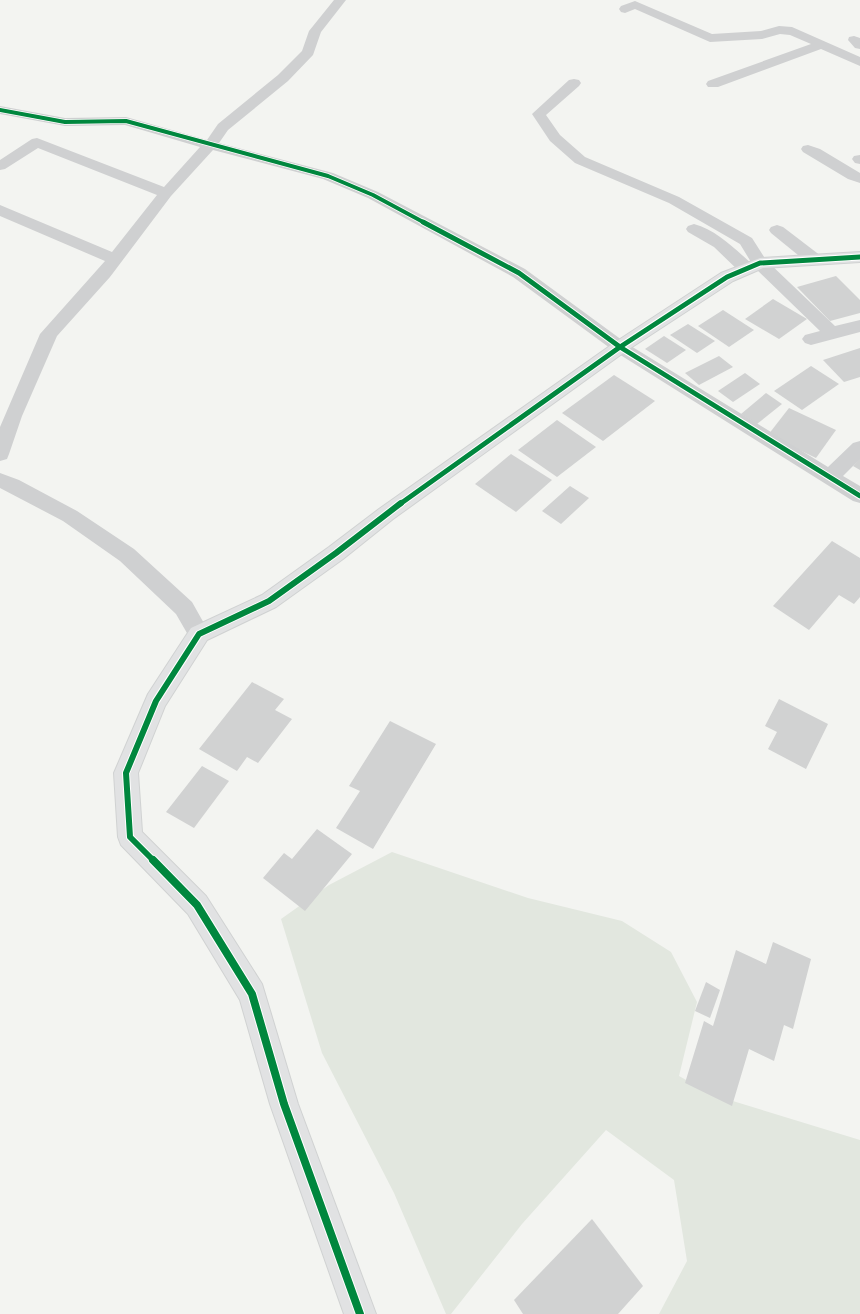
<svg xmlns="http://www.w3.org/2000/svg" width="860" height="1314" font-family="Raleway,sans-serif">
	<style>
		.green { fill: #e2e7df }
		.building { fill: #d1d2d2 }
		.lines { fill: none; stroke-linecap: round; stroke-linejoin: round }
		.secondary-casing { stroke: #d0d2d2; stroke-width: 2 }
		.street { fill: #cfd0d1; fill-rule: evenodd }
		.secondary { fill: #e1e2e3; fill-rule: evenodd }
		.cycleway-far3-casing { stroke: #fff; stroke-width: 5.5 }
		.cycleway-far2-casing { stroke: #fff; stroke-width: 7 }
		.cycleway-far1-casing { stroke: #fff; stroke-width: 8 }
		.cycleway-casing { stroke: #fff; stroke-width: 10 }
		.cycleway-far3 { stroke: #00873e; stroke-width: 4 }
		.cycleway-far2 { stroke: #00873e; stroke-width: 5 }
		.cycleway-far1 { stroke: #00873e; stroke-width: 6 }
		.cycleway { stroke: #00873e; stroke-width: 8 }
	</style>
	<rect width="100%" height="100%" fill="#f3f4f1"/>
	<polygon class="green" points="392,852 528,898 622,921 671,952 697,1002 679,1076 713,1095 860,1140 860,1314 659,1314 687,1261 674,1180 606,1130 522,1224 451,1314 446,1314 394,1193 322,1053 281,919 329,885"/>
	<g class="building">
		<polygon points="836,276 860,300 860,313 830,321 797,287"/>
		<polygon points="773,299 807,319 779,339 745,319"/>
		<polygon points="723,310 754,330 729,347 698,326"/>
		<polygon points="688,324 715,341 697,353 670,335"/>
		<polygon points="664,336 686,350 667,363 645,349"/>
		<polygon points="860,348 860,377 844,382 823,360"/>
		<polygon points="719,356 733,367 699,385 685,373"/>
		<polygon points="811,366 839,384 802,410 774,391"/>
		<polygon points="745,373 760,384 733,402 718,391"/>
		<polygon points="614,375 655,401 603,441 562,413"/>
		<polygon points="766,393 782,404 757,424 741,414"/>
		<polygon points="789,408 836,430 816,458 768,435"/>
		<polygon points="557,420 596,447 557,477 518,450"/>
		<polygon points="511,454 552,480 516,512 475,484"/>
		<polygon points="860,458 860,470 853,466"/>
		<polygon points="570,486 589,498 561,524 542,511"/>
		<polygon points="832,541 860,558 860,597 854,604 839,595 809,630 773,606"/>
		<polygon points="252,682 284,699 275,710 292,719 258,763 247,757 237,771 199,749"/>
		<polygon points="779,699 828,724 806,769 768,749 777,732 765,726"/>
		<polygon points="390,721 436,744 373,849 336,828 360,791 349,786"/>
		<polygon points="202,766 229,781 194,828 166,812"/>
		<polygon points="317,829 352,854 305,911 263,878 284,853 292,859"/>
		<polygon points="773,942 811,959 793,1029 784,1025 774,1061 749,1049 732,1106 685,1083 704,1021 713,1026 736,950 766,964"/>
		<polygon points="706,982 720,990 710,1018 695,1011"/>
		<polygon points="592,1219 643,1286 618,1314 523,1314 514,1300"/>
	</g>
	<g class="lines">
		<defs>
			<polygon id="secondary" points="860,252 860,262 763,268 733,281 626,351 393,519 343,559 276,607 207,640 165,706 138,773 142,832 206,896 262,984 298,1104 376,1314 344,1314 270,1104 240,1000 188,914 121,845 118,837 114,773 148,694 191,628 262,595 329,547 379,509 614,343 721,273 760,258"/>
		</defs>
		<use href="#secondary" class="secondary-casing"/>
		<g class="street">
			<polygon points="334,0 346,0 321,32 313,55 288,81 228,130 219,143 333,173 378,192 525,269 626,343 828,467 853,443 860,441 860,459 843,476 860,486 860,503 853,501 614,351 513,277 368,198 323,179 213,150 171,196 110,277 57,336 22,416 9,454 7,459 0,461 0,427 40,334 105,261 0,216 0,205 112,252 157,195 38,148 5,169 0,170 0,160 32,139 37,138 164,187 200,147 125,125 65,126 0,114 0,106 65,118 126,117 207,140 218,124 278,75 302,51 309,31"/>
			<polygon points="635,1 712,34 761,31 779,26 792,27 860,57 860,66 821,49 718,87 708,87 706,84 708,81 811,44 790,35 780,34 762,39 710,42 635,9 625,13 621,12 619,9 621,6"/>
			<polygon points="854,36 860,38 860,49 855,48 848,40 849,37"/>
			<polygon points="574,79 579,80 581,83 579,86 546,115 560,135 585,157 679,197 752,238 766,260 835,326 860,320 860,332 811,345 805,343 802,339 805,335 820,331 754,267 740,244 669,203 575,163 550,141 532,114 569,80"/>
			<polygon points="808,145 820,149 860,173 860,183 848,179 803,152 801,149 803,146"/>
			<polygon points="860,155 860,164 855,163 852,159 854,156"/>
			<path d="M694 224C717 230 736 250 753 265L755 269 753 273 747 274 741 273 714 247 688 232 686 229 688 226Z"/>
			<polygon points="777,225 783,227 821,256 823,260 821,264 815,265 809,264 771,233 769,230 771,227"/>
			<polygon points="0,473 19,480 77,511 134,549 192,602 210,634 207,640 199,643 191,640 176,614 120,561 63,521 0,488"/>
		</g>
		<use href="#secondary" class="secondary"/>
		<defs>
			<polyline id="cycleway-far3" points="0,110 65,122 126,121 328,176 373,195 425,223"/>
			<g id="cycleway-far2">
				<polyline points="423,222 519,273 620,347 860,496"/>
				<polyline points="400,504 620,347 727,277 760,263 860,257"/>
			</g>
			<polyline id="cycleway-far1" points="154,861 130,837 126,773 156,701 199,634 269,601 336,553 401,503"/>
			<polyline id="cycleway" points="153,860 197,905 252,994 284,1104 360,1314"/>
		</defs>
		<use href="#cycleway-far3" class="cycleway-far3-casing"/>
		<use href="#cycleway-far2" class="cycleway-far2-casing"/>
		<use href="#cycleway-far1" class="cycleway-far1-casing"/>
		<use href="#cycleway" class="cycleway-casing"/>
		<use href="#cycleway-far3" class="cycleway-far3"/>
		<use href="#cycleway-far2" class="cycleway-far2"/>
		<use href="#cycleway-far1" class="cycleway-far1"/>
		<use href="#cycleway" class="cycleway"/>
	</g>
</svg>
